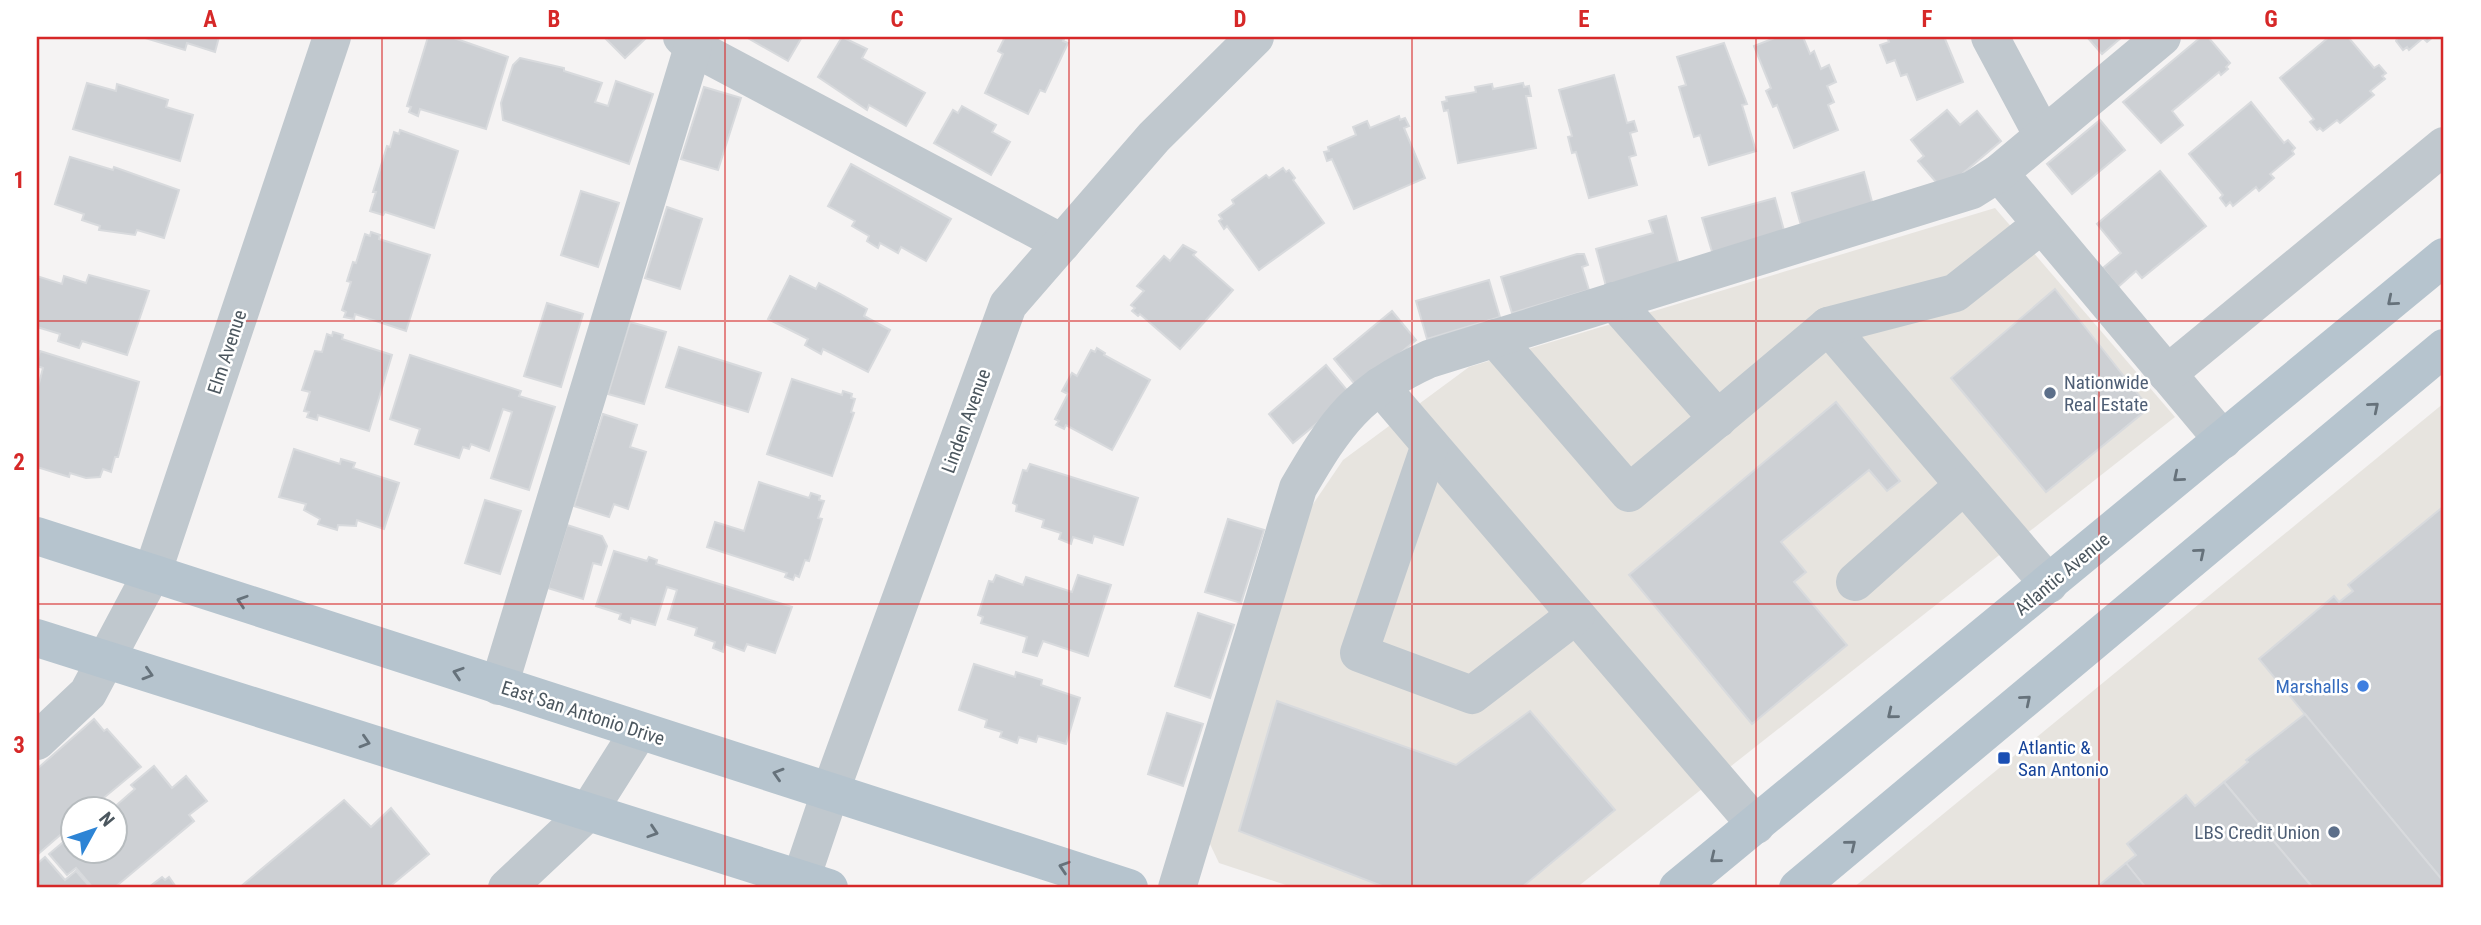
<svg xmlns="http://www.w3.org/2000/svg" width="2481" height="925" font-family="'Roboto Condensed',sans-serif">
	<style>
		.commercial { fill: #e7e4df }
		.building { fill: #cdd0d4; stroke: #d8dadd; stroke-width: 2 }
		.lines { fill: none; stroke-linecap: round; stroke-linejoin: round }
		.minor { stroke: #c0c8ce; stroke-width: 38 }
		.major { stroke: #b6c4ce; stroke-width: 38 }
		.oneway { stroke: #66727b }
		.grid { fill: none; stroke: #d62828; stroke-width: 2; stroke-opacity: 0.55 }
		.service-dot { fill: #5c6f8a; stroke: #fff; stroke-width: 2.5 }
		.shop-dot { fill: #3f7fe0; stroke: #fff; stroke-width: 2.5 }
		.transit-dot { fill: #1a4fb4; stroke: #fff; stroke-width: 2.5 }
		.labels { text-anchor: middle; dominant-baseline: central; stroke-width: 5; stroke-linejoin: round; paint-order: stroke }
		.street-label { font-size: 19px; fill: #4c575f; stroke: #fff }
		.service-label { font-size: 19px; fill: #4e5e75; stroke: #fff; text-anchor: start }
		.shop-label { font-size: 19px; fill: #366cbe; stroke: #fff; text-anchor: end }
		.transit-label { font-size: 19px; fill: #164399; stroke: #fff; text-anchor: start }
		.neatline { fill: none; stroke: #d62828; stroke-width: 2.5 }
		.grid-label { font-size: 23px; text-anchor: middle; font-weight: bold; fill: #d62828 }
	</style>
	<rect width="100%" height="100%" fill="#f5f3f3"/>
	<g class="commercial">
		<polygon points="1995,208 2175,417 1576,888 1295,888 1219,863 1209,842 1307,513 1343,460 1469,367"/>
		<polygon points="2444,403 2444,888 1853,888"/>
	</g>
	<g class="building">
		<polygon points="142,37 219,37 215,52 187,43 185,50"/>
		<polygon points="428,37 451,37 508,57 486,129 420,109 418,116 409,112 411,107 407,106"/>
		<polygon points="604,37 647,37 625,58"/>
		<polygon points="746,37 802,37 788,61"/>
		<polygon points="842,37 867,49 862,58 925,93 906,126 869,105 867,110 818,77"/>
		<polygon points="1005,37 1065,37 1063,41 1068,43 1045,92 1040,90 1028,114 985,93 1003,54 998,51"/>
		<polygon points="1777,37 1803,37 1810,54 1814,51 1821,69 1829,65 1836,82 1827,86 1834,102 1828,105 1838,130 1794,148 1777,105 1773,107 1766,91 1771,88 1754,46"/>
		<polygon points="1887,37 1948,37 1945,39 1963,82 1917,100 1907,74 1901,76 1895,60 1887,63 1880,45 1889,42"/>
		<polygon points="2087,37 2122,37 2102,54"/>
		<polygon points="2201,37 2208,37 2230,63 2226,67 2228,69 2221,75 2219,72 2172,111 2183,125 2161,143 2123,102"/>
		<polygon points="2329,37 2348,37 2374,68 2379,65 2386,73 2382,76 2385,79 2370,91 2374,95 2340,123 2337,120 2323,131 2320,128 2317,130 2310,122 2314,119 2280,78"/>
		<polygon points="2398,37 2433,37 2427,42 2423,38 2409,50 2407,47 2403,50 2396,41"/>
		<polygon points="1724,43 1747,104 1742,105 1756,151 1709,165 1700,135 1694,137 1679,87 1686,85 1677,57"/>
		<polygon points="520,58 564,68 564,71 602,83 595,102 608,106 616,81 653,94 629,164 503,120 501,103 513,65"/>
		<polygon points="1614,75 1627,123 1634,121 1637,131 1630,133 1636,155 1629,157 1637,185 1589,198 1576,152 1572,153 1568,137 1572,136 1559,90"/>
		<polygon points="87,83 116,91 117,84 168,100 166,107 193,115 180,161 73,129"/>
		<polygon points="1523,83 1524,87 1529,86 1531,96 1526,96 1536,148 1458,163 1448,110 1444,111 1442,102 1447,101 1446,97 1476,92 1475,87 1492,84 1493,89"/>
		<polygon points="704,87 741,98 718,170 681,159"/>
		<polygon points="2251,102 2284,143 2288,140 2295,148 2292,151 2294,154 2270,174 2274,178 2259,191 2256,187 2233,206 2230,202 2226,206 2220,198 2223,195 2189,154"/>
		<polygon points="962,106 996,125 992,132 1010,142 991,175 934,143 953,110 958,113"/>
		<polygon points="1947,110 1960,125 1977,111 2001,141 1943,190 1918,161 1924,156 1911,140"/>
		<polygon points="1399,116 1400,120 1405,118 1409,126 1404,128 1425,178 1354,209 1332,159 1327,161 1324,152 1329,151 1328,147 1356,135 1353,127 1367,121 1370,128"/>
		<polygon points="2100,120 2125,150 2072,194 2047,164"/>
		<polygon points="400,130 458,151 434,228 385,212 383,215 370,211 376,192 373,192 387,146 390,147 394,132 399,134"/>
		<polygon points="70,157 113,170 114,167 179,190 164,238 137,230 135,235 99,230 100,226 82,220 84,214 55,204"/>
		<polygon points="851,164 951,219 926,261 901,247 898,253 880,243 878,248 867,241 869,236 852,226 855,221 828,206"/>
		<polygon points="1283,168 1286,172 1289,170 1295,178 1293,180 1324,223 1259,270 1227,226 1224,229 1219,221 1222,219 1219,215 1234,204 1232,200 1266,175 1269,178"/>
		<polygon points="2160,171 2206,226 2142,278 2136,271 2118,287 2103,268 2121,253 2097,224"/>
		<polygon points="1864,172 1874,209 1802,229 1792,193"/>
		<polygon points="581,191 619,203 598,267 561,255"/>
		<polygon points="1775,198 1785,234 1713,255 1702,218"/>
		<polygon points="667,207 702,219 680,289 645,278"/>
		<polygon points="1666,216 1679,265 1606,286 1596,249 1653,233 1649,221"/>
		<polygon points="371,232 380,235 379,239 430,255 406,331 355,314 354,319 344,317 346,312 342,310 351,282 347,281 353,262 356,263 365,234 370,236"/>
		<polygon points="1183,245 1196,252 1193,255 1233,290 1180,349 1140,314 1138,316 1132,311 1135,308 1131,305 1144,291 1137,286 1164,256 1170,261"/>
		<polygon points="1577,254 1584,254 1588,265 1582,267 1589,290 1512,313 1501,277"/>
		<polygon points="89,275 149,291 127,355 82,341 79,348 58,341 60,334 37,327 37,276 62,284 64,276 86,283"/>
		<polygon points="790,276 816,289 819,283 840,294 867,309 864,316 890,330 868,372 823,349 821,354 805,345 808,339 768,319"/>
		<polygon points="1489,280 1500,317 1427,339 1416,301"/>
		<polygon points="2055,289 2149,408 2046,492 1951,378"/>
		<polygon points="547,303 583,314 561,387 524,376"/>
		<polygon points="1392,311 1416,340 1358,388 1334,359"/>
		<polygon points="630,322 666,332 644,404 608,394"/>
		<polygon points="333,332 343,335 342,339 392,355 369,431 318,415 317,420 307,417 309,412 304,411 310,392 302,390 315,351 322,352 327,334 332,336"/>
		<polygon points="679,347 761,373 748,412 666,387"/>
		<polygon points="1097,348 1105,353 1104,355 1150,380 1112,450 1066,425 1064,429 1056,425 1059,421 1055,419 1068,394 1062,391 1072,373 1077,376 1091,350 1095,352"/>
		<polygon points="40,351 139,382 118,457 115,457 111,472 103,469 100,477 86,478 70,473 69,477 37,467 37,391 43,368 37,366 37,362"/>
		<polygon points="410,355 521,391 519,396 555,407 529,490 491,478 512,412 503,409 489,451 471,444 469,449 463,447 459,458 415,444 420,429 390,419"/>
		<polygon points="1326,365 1351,395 1293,443 1269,414"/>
		<polygon points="792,379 842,395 843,391 852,394 851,398 855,399 851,412 854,413 832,476 767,454"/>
		<polygon points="1836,402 1900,481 1887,491 1869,470 1781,542 1806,572 1794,582 1847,645 1752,724 1629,575"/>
		<polygon points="603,414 637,425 630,447 646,452 628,509 614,504 609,517 574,506"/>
		<polygon points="294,449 340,464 341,459 355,463 353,468 399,483 384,529 357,520 356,526 338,525 337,530 318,524 320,519 304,510 306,504 279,497"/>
		<polygon points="1030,464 1138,498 1123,545 1094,536 1092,543 1073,537 1071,544 1059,539 1061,533 1042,527 1044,520 1016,511 1017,505 1013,503 1023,470 1027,471"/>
		<polygon points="759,482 809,498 811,493 820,496 819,500 824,501 818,518 822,519 809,561 805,560 799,577 795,575 793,580 785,577 787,573 707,547 715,522 744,531"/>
		<polygon points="485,500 521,511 500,574 465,563"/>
		<polygon points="2444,506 2444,882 2259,659 2334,596 2339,602 2353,591 2348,585"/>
		<polygon points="1228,519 1264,530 1241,603 1205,592"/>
		<polygon points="567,525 602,536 607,546 601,565 593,563 583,599 548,588"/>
		<polygon points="614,551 647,561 649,557 657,560 656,564 792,607 775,653 747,644 744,651 725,644 723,652 713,648 715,642 695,635 697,628 668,619 677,590 667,587 655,625 631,618 630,623 619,619 621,614 596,606"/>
		<polygon points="996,575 1023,585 1026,577 1072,592 1078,575 1111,585 1088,656 1043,641 1037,656 1023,652 1027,637 981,623 983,617 978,615 989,581 993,582"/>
		<polygon points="1198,613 1234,625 1210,698 1175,686"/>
		<polygon points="974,664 1015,677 1016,672 1042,680 1041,685 1080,698 1066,744 1038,736 1036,742 1019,737 1017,743 1000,737 1002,732 985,727 987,720 959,710"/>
		<polygon points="1277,701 1456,765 1530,711 1615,810 1521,888 1387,888 1239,831"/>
		<polygon points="1167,713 1203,724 1183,786 1148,774"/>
		<polygon points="2305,714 2444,882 2444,888 2313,888 2224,782 2248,762 2246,760"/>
		<polygon points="94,719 104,731 107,729 141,767 89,810 74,810 74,823 37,855 37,769"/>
		<polygon points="154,766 172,788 186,776 207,801 189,815 194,821 114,888 93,888 76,868 67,875 49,854 74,833 74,852 116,852 116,810 111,810 135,789 131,785"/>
		<polygon points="2224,782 2313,888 2146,888 2126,863 2136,855 2127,844 2186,795 2195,806"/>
		<polygon points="344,800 371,827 391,808 429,854 388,888 239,888"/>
		<polygon points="45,857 65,880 76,871 91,888 37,888 37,864"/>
		<polygon points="2126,863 2146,888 2096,888"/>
		<polygon points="162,877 165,880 169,877 176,887 148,888"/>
	</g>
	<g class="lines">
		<g class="minor">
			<polyline points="682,37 693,47 1062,243"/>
			<polyline points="1990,37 2043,136"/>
			<polyline points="1999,173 2223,440"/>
			<polyline points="1614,301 1718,419"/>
			<polyline points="1828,326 2049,584"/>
			<polyline points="1495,338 1629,493 1828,326 1955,293 2041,225"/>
			<polyline points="2167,374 2444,146"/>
			<polyline points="1380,386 1756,825"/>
			<polyline points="1430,445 1359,653 1472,695 1576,615"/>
			<polyline points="1855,582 1964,485"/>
			<polyline points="499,686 693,47"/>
			<polyline points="37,741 88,693 153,571 332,37"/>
			<polyline points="801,879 831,790 1008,305 1154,137 1255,37"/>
			<polyline points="507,888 588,812 639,731"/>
			<path d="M1177 888 1298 488C1337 421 1357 392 1429 359L1972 190 1999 173 2162 37"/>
		</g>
		<g class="major">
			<polyline points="37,536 1129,888"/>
			<polyline points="37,638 829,888"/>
			<polyline points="1678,888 2444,257"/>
			<polyline points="1798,888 2444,348"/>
		</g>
	</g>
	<defs><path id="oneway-chevron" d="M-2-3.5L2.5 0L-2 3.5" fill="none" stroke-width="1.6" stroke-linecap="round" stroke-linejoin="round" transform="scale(1.75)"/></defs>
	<g class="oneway">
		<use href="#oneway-chevron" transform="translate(2392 301) rotate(140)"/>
		<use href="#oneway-chevron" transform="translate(2374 407) rotate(-40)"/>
		<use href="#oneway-chevron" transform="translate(2178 477) rotate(140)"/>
		<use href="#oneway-chevron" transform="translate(2200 553) rotate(-40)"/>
		<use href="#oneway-chevron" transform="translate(242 601) rotate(-162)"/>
		<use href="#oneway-chevron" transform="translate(458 673) rotate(-162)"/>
		<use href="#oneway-chevron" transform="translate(148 674) rotate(17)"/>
		<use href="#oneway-chevron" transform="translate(2026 700) rotate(-40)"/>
		<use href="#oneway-chevron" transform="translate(1892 714) rotate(141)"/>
		<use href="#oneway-chevron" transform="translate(365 742) rotate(17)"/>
		<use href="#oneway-chevron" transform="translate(778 774) rotate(-163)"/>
		<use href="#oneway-chevron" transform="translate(653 832) rotate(18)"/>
		<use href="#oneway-chevron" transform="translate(1851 845) rotate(-39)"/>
		<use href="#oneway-chevron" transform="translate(1715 858) rotate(141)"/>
		<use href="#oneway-chevron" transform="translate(1064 867) rotate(-162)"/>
	</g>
	<path class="grid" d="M382 37V888M725 37V888M1069 37V888M1412 37V888M1756 37V888M2099 37V888M37 321H2444M37 604H2444"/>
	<g class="service-dot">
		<circle cx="2050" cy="393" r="7"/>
		<circle cx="2334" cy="832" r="7"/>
	</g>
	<circle class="shop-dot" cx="2363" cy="686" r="7"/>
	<rect class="transit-dot" x="1997" y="751" width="14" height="14" rx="3.5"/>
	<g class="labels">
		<g class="street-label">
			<text transform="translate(227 352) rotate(-72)">Elm Avenue</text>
			<text transform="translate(966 421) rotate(-70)">Linden Avenue</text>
			<text transform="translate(2062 574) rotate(-40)">Atlantic Avenue</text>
			<text transform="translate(583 713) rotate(18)">East San Antonio Drive</text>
		</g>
		<g class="service-label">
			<text x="2064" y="382">Nationwide<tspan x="2064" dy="22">Real Estate</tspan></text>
			<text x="2320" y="832" text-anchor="end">LBS Credit Union</text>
		</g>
		<g class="shop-label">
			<text x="2349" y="686">Marshalls</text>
		</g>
		<g class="transit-label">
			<text x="2018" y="747">Atlantic &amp;<tspan x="2018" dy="22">San Antonio</tspan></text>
		</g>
	</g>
	<rect width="2481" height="925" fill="none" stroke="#ffffff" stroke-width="77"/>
	<g transform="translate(94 830) rotate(50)"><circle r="33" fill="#ffffff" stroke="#b7bcbf" stroke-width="2"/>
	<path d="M0-5L12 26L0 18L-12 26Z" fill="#2d84d5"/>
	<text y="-10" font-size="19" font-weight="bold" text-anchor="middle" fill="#4c575f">N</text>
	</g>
	<rect x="38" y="38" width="2404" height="848" class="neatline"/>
	<g class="grid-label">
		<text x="210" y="27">A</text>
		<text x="554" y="27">B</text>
		<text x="897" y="27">C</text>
		<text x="1240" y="27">D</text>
		<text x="1584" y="27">E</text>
		<text x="1927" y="27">F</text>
		<text x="2271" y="27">G</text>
		<text x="19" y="188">1</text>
		<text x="19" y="470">2</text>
		<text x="19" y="753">3</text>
	</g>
</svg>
